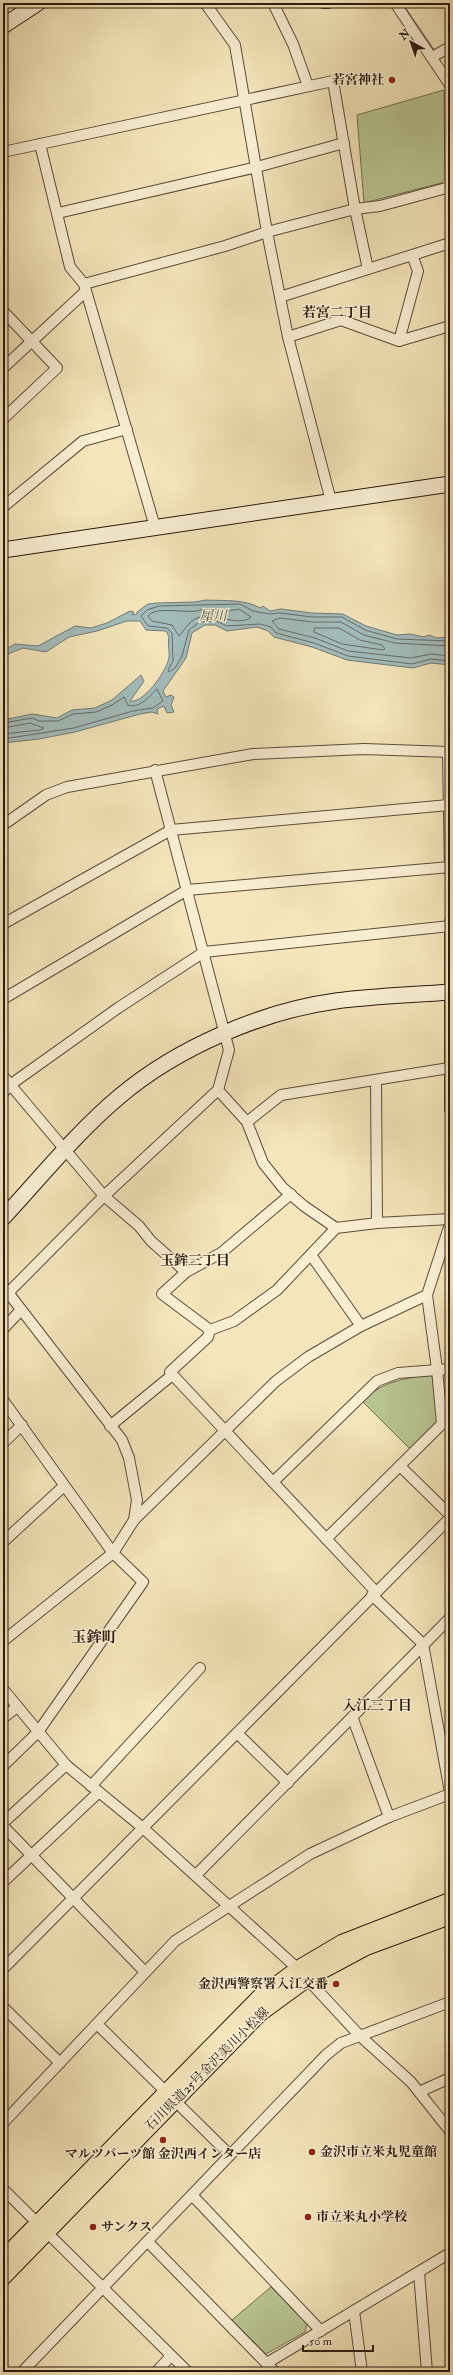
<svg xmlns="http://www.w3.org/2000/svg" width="453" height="2375" font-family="'IM FELL Double Pica','Noto Serif JP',serif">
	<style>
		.green { fill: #b8c592; stroke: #716e50 }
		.water { fill: #a2bcbb; stroke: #727a76 }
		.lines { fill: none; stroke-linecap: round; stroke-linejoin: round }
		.shore { stroke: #666a65; stroke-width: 1 }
		.stream { stroke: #727a76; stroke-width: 3 }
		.street-casing { stroke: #5c4b3a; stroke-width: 12 }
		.secondary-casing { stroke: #2a180f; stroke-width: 17 }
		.primary-casing { stroke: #2a180f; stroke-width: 18 }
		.street { stroke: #f8eed2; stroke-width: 10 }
		.secondary { stroke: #f8eed2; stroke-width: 15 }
		.primary { stroke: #f4e5ba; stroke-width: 16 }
		.poi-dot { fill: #8f2418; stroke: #f8eed2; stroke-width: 1.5 }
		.labels { text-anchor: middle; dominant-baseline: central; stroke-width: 3; stroke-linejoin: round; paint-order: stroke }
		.poi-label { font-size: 13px; font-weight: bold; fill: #2a180f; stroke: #f8eed2; text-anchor: start }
		.street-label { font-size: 13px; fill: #2a180f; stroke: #f8eed2 }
		.neighbourhood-label { font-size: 14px; font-weight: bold; fill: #2a180f; stroke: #f8eed2 }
		.water-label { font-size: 14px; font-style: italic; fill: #54514b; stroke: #f8eed2 }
		.quarter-label { font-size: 15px; font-weight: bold; fill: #2a180f; stroke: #f8eed2 }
	</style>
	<rect width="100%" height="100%" fill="#f4e5ba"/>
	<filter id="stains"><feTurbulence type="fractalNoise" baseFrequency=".005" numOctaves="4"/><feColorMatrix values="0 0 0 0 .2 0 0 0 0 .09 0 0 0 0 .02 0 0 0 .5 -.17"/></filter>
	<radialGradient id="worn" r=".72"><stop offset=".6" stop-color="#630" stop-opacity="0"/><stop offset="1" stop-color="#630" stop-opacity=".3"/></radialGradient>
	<g class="green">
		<polygon points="444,90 445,179 441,183 364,203 357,115"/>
		<path d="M430 1375 433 1378 438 1420 410 1449 362 1401C384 1381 401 1379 430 1375Z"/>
		<polygon points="271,2287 307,2324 305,2332 266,2354 232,2320"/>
	</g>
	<path class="water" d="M206 600C225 601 245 599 260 608L263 606 270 611 281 609 312 613 343 614 366 626 397 635 410 634 424 637 429 635 437 638 450 637V665L431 663 413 668 347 660 312 647 274 637 268 631 257 627 227 631 215 625H205L192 633 186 658 163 691 166 697 171 695 174 697 171 705 174 712 167 713 164 706 157 709 158 714 152 712 140 714 75 732 39 739 3 743V720L32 714 57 718 72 710 95 708 112 700 141 675 144 681 130 701C143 704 165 673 168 661 171 654 167 645 169 637L166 631 146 630 140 621H127L97 631 69 637 46 652 23 648 3 656V651L15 644 38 646 75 626 91 628 107 623 130 611 134 612 132 615 137 614V612L148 604 158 603 195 602Z"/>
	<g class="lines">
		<g class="shore">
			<path d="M206 609 229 611 239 609 251 617C238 628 214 611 197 618 188 622 185 630 179 636L172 625 152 621 148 616C155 606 185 613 196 611 200 611 202 609 206 609Z"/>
			<polygon points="315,628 339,628 360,640 382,645 385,649 383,650 342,644 314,632"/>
			<polyline points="450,641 397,639 365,630 342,617 312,617 280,613 269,614 253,611 240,604 159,606 147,610 141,616 148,626 167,628 172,633 173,661 168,670 169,672 175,668 182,656 189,630 198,623 205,621 216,621 227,626 260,624 271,627 276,633 314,643 348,656 412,664 431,659 450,661"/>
			<polyline points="450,646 395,643 364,635 341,622 312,622 280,618 272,621 279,629 315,638 348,651 411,658 431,654 450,656"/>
			<path d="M3 723 32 718 39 721H58L73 714 96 712 112 705 124 697 128 705C140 709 149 696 157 689L163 701 153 708 133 711 74 728 3 739"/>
			<polyline points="3,728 30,723 44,728 40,730 3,734"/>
		</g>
		<polyline class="stream" points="401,3 433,50"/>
		<defs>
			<g id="street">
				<polyline points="205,3 235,45 267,232 288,337 331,501"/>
				<polyline points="273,3 293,44 308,86"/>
				<polyline points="323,3 329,3"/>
				<polyline points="395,3 450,85"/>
				<polyline points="432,57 450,47"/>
				<polyline points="40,144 70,267 84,284 155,527"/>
				<polyline points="3,152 333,81 355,209 368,269"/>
				<polyline points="58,213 257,167 344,143"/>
				<polyline points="84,284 225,246 267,232 355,209 380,206 450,187"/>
				<polyline points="280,297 450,243"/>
				<polyline points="3,311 57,368 3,419"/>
				<polyline points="288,337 341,320 399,341 450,326"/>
				<polyline points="399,341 418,271 412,255"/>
				<polyline points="3,368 86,291"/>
				<polyline points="3,507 83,441 127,429"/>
				<polyline points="448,752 450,872"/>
				<polyline points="3,825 46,795 67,787 253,754 364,749 450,752"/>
				<polyline points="450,921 450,1110"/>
				<polyline points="3,924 171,830 449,805"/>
				<polyline points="3,999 187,890 450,867"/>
				<polyline points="3,1076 104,1196 139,1226 151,1241 186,1272"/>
				<polyline points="376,1080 377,1223"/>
				<polyline points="218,1090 247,1122 263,1163 283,1188 304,1206 336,1228"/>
				<polyline points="3,1093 10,1085 118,1008 204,952 450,926"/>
				<polyline points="247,1122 281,1095 449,1068"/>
				<polyline points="311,1255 361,1326"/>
				<polyline points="3,1286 122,1440 129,1458 137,1500 134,1520 113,1553 3,1641"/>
				<polyline points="8,1293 104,1196 218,1090 229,1050 155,770"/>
				<polyline points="3,1329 21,1310"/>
				<polyline points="210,1330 162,1294 186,1272 221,1253 291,1194"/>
				<polyline points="3,1400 113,1553 143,1582 38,1732 3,1766"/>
				<polyline points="110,1426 171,1376"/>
				<polyline points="3,1443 22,1425"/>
				<polyline points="400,1466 450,1515"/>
				<polyline points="273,1482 377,1381 398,1373 450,1369"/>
				<polyline points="134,1520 276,1381 308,1357 361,1326 427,1295"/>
				<polyline points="326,1539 442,1424 437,1369 427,1295 450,1224"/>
				<polyline points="3,1542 64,1486"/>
				<polyline points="376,1592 170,1372 208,1337 210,1330 234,1321 277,1290 336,1228 377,1223 450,1219"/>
				<polyline points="372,1595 423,1644 450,1792"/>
				<polyline points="3,1689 66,1765 143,1828 298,1969 359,2035 411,2082 450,2131"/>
				<polyline points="3,1718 17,1707"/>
				<polyline points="353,1719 389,1817"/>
				<polyline points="237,1733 288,1783"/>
				<polyline points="91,1786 200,1668"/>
				<polyline points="3,1823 66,1765"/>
				<polyline points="3,1826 145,1972"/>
				<polyline points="196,1875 450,1618"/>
				<polyline points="3,1882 99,1792"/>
				<polyline points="3,1969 450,1518"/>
				<polyline points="3,2007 60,2063"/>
				<polyline points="97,2024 230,2155"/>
				<polyline points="419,2092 450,2078"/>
				<polyline points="3,2123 175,1941 310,1854 389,1817 450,1794"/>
				<polyline points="3,2189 188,2372"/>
				<polyline points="192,2195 321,2331"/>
				<polyline points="148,2242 275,2372"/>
				<polyline points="419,2272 427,2372"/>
				<polyline points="354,2311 362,2372"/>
				<polyline points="267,2363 450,2253"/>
				<polyline points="22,2372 326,2055 341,2043 450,2002"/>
				<polyline points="156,2372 171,2356"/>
			</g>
			<g id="secondary">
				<polyline points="3,26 38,3"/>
				<polyline points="3,550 450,484"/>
				<path d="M3 1218C41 1177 77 1132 120 1096 177 1048 262 1011 336 1001 373 996 412 995 450 992"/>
			</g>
			<g id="primary">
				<polyline points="3,2259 259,1998 298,1969 342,1943 450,1901"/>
				<polyline points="3,2277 260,2013 308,1978 366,1947 450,1916"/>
			</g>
		</defs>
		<use href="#street" class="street-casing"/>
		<use href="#secondary" class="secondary-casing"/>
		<use href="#primary" class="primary-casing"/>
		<use href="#street" class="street"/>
		<use href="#secondary" class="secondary"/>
		<use href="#primary" class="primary"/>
	</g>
	<g class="poi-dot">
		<circle cx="392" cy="80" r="4"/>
		<circle cx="336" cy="1984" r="4"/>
		<circle cx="163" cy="2140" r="4"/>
		<circle cx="312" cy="2152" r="4"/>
		<circle cx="308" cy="2217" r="4"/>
		<circle cx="93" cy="2227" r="4"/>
	</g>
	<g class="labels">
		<g class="poi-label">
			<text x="384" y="80" text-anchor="end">若宮神社</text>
			<text x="328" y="1984" text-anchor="end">金沢西警察署入江交番</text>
			<text x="320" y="2152">金沢市立米丸児童館</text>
			<text x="163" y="2154" text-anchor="middle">マルツパーツ館 金沢西インター店</text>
			<text x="316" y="2217">市立米丸小学校</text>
			<text x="101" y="2227">サンクス</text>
		</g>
		<g class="street-label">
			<text transform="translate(207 2069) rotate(-45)">石川県道25号金沢美川小松線</text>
		</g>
		<g class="neighbourhood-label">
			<text x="337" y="312">若宮二丁目</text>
			<text x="195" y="1260">玉鉾三丁目</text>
			<text x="377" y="1705">入江三丁目</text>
		</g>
		<g class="water-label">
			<text transform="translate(213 616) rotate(-1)">犀川</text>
		</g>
		<g class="quarter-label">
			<text x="94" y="1637">玉鉾町</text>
		</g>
	</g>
	<rect width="453" height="2375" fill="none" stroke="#f4e5ba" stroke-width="16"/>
	<rect x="4" y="4" width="445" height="2367" fill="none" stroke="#2a180f" stroke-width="2"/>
	<rect x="8" y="8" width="437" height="2359" fill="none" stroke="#2a180f"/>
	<g transform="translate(411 42) rotate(320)" stroke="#f8eed2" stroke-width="3" paint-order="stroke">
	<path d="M0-3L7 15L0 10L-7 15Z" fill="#2a180f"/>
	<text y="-6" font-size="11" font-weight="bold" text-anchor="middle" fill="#2a180f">N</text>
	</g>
	<path d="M303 2345v6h70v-6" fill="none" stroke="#2a180f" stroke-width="2"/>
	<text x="309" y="2345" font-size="12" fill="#2a180f" stroke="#f8eed2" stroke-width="3" paint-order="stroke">50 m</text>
	<rect width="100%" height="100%" filter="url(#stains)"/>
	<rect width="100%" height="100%" fill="url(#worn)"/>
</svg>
